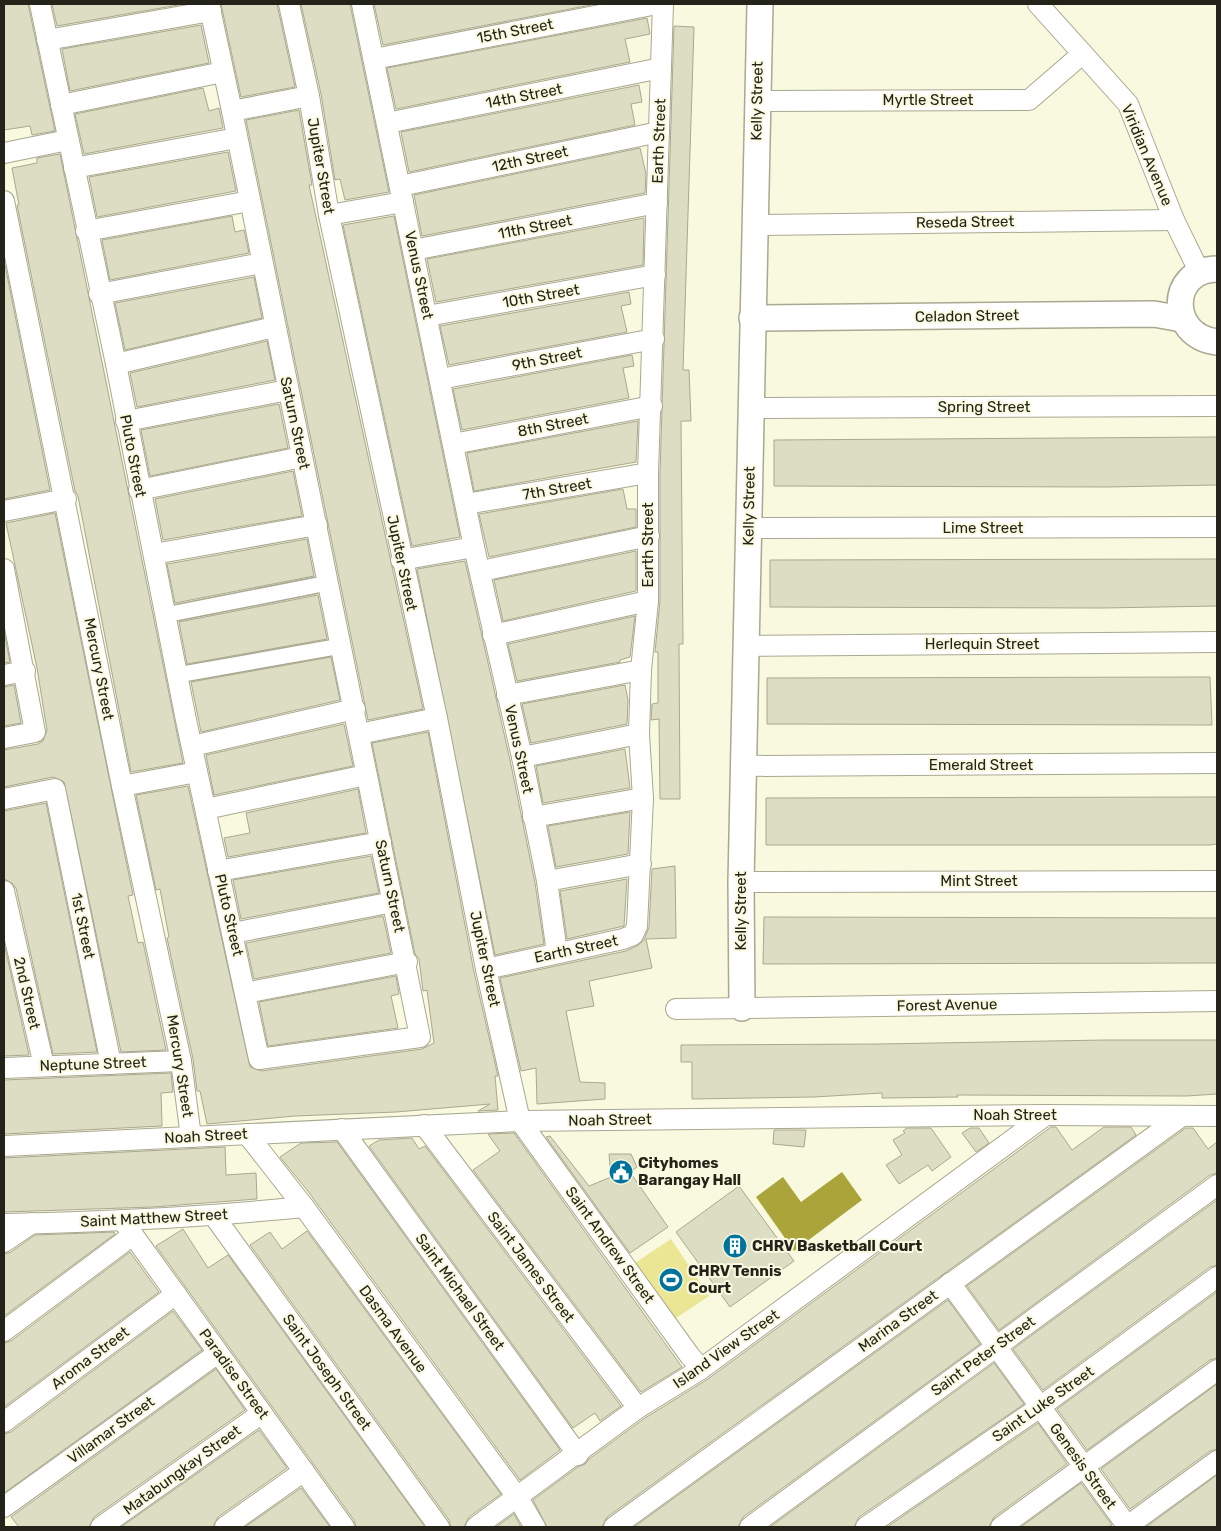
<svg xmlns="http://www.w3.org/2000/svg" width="1221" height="1531" font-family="Rubik,sans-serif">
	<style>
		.green { fill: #eae694 }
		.water { fill: #aba43b }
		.building { fill: #ddddc3; stroke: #a9a890 }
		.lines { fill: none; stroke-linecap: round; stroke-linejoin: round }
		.pedestrian-casing { stroke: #a9a890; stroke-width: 18 }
		.minor-casing { stroke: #a9a890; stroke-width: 22 }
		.tertiary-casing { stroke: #a9a890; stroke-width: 28 }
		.pedestrian { stroke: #fff; stroke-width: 15 }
		.minor { stroke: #fff; stroke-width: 20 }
		.tertiary { stroke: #fff; stroke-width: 25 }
		.labels { text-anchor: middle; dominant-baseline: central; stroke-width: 4; stroke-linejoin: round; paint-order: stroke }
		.street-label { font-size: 15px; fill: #232319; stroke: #f9f9df }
		.poi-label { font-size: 15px; font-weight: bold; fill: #232319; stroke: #f9f9df; text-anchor: start }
	</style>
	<rect width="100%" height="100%" fill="#f9f9df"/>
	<polygon class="green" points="671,1239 709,1296 670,1322 632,1265"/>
	<polygon class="water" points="842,1172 862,1200 794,1251 756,1197 783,1177 801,1202"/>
	<g class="building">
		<polygon points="4,4 28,4 55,131 32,135 30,126 4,130"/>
		<polygon points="52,4 184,4 57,26"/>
		<polygon points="221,4 277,4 295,87 241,97"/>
		<polygon points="301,4 350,4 389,192 345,200 340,179 335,180 321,94"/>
		<polygon points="374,4 596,4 383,45"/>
		<polygon points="647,18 650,34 625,39 630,62 396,109 387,68"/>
		<polygon points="201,25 209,63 70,91 62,49"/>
		<polygon points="674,26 694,27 683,370 689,370 691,421 681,421 683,644 679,644 680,799 660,799 659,719 651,720 652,704 658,703 658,652 655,652 660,601 660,473"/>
		<polygon points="639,85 642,102 631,104 635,125 409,172 401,132"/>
		<polygon points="203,88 209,111 219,108 223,128 84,154 75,114"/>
		<polygon points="299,110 312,185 309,185 423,709 368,720 246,120"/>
		<polygon points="640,148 646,174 645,193 422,236 414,195"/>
		<polygon points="228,152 236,191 97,217 89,177"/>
		<polygon points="60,154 183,763 131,772 78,496 75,491 17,205 19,205 12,168 37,163 37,158"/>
		<polygon points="232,216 235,232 244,230 249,253 110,280 102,240"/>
		<polygon points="394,216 460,537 412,546 343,225"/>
		<polygon points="644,218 643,265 436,302 427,259"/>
		<polygon points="4,260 50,490 4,499"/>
		<polygon points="254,277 262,318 125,350 115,303"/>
		<polygon points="629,292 631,304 621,306 627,332 449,365 440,326"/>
		<polygon points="267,341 275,380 137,407 130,373"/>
		<polygon points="632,355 634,366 623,368 629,398 462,430 453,389"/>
		<polygon points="279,404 288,448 150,476 141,430"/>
		<polygon points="638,421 636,462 474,491 467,453"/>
		<polygon points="1217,437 1217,485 1106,487 774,486 774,440"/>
		<polygon points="293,471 302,516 163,540 155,499"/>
		<polygon points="623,489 627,509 636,509 636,527 489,557 479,514"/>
		<polygon points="55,513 133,895 128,896 134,924 138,943 143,942 166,1050 121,1052 64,782 53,777 4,787 4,750 38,744 43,741 47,730 37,668 6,523"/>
		<polygon points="307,539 314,576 175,603 167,564"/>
		<polygon points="636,551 636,591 503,621 494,580"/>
		<polygon points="1217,559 1217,606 1102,608 770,607 770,560"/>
		<polygon points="465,561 510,760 535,883 544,944 495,955 417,569"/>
		<polygon points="318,595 327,639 187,664 179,622"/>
		<polygon points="635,616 630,657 620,660 620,662 517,681 508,644"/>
		<polygon points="4,631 10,662 4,663"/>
		<polygon points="331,657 340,700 201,732 191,682"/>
		<polygon points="1210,677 1212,725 767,724 767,678"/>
		<polygon points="14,685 21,723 4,726 4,687"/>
		<polygon points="625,685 628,700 627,724 531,743 522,704"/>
		<polygon points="344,724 353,766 214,795 206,755"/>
		<polygon points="428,732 474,972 498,1076 495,1076 498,1110 478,1111 490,1104 396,1112 295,1116 207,1124 200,1091 197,1091 193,1059 167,938 169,937 160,889 156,890 136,795 188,786 250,1067 261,1071 422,1049 434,1043 427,990 423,991 419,959 415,954 372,743"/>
		<polygon points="625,749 630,788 543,803 536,766"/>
		<polygon points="358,789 366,833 228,857 224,838 250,833 246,813"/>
		<polygon points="1217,797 1217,844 1210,845 766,845 766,798"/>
		<polygon points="46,803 97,1052 53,1054 16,888 12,883 4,879 4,811"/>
		<polygon points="630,812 628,854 556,867 548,826"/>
		<polygon points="371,856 379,893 241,919 233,880"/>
		<polygon points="675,866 676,938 646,939 652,968 589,981 594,1006 566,1011 580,1082 605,1083 605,1099 537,1104 536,1068 521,1071 500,978 626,951 637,946 644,940 649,927 652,869"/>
		<polygon points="627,879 624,926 567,939 560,891"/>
		<polygon points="383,916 391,953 254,979 246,943"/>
		<polygon points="764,917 1217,918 1217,963 763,964"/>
		<polygon points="4,943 29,1055 4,1056"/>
		<polygon points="396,976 399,994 391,996 398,1028 268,1046 259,1002"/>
		<polygon points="1106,1040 1217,1040 1217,1094 1187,1096 957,1095 958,1097 882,1098 882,1093 814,1097 692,1099 692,1062 681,1062 681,1045 879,1044"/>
		<polygon points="171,1073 173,1092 161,1093 162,1126 4,1134 4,1080"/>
		<polygon points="1051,1127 1056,1127 1072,1150 1104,1127 1131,1127 1136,1135 607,1517 602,1527 547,1527 533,1500 578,1467 585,1464 589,1459 645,1418 708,1379"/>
		<polygon points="907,1128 931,1128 951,1157 932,1171 928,1165 899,1184 886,1165 902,1155 893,1140 905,1133 903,1131"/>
		<polygon points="970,1128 979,1128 989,1143 976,1152 962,1133"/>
		<polygon points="1186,1128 1193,1128 1208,1149 1217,1142 1217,1173 1210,1175 999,1330 967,1286"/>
		<polygon points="774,1130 806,1130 804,1147 773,1144"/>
		<polygon points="514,1133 682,1367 641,1392 473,1170 500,1151 488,1134"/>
		<polygon points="550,1136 589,1186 611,1177 609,1154 631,1154 637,1167 630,1172 668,1227 630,1253 546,1137"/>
		<polygon points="412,1138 419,1149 425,1146 621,1406 600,1421 595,1413 573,1428 369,1146 379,1140"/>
		<polygon points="337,1142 560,1450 520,1480 307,1190 280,1157 301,1143"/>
		<polygon points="225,1147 226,1175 256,1173 257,1199 153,1207 4,1212 4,1158"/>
		<polygon points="739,1186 794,1261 730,1307 676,1232"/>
		<polygon points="1217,1200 1217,1265 1210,1267 1043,1390 1013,1349"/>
		<polygon points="183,1229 208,1268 228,1255 425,1527 356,1527 354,1520 156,1246"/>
		<polygon points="307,1231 501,1494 469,1517 464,1527 451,1527 449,1520 250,1245 270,1232 282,1249"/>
		<polygon points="114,1232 115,1234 4,1316 4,1254 11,1252 35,1235"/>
		<polygon points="130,1252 159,1292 4,1407 4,1343 11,1341"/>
		<polygon points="1217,1292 1217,1358 1210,1360 1087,1450 1057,1409"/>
		<polygon points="948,1300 980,1344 743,1517 738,1527 634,1527"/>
		<polygon points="173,1311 202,1350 4,1493 4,1434 11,1432"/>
		<polygon points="994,1363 1024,1404 859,1517 854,1527 770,1527"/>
		<polygon points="216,1369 245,1410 94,1517 89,1527 19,1527 11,1517"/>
		<polygon points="1217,1384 1217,1449 1210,1451 1130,1509 1101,1469"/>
		<polygon points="1038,1423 1067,1464 994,1517 989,1527 887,1527"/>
		<polygon points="259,1430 287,1468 218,1517 213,1527 121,1527"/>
		<polygon points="1217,1475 1217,1527 1146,1527"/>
		<polygon points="1081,1483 1112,1525 1108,1527 1021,1527"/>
		<polygon points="301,1488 330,1527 245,1527"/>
		<polygon points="514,1514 521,1527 496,1527"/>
	</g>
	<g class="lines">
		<defs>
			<g id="pedestrian">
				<polyline points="165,615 328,583"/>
				<polyline points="177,675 341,646"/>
			</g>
			<g id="minor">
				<polyline points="40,4 116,364 186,720 259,1059 420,1037 232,111 309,96"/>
				<polyline points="209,4 232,111"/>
				<polyline points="289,4 309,96 329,215 437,718 486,969 520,1121 690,1356 701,1369"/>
				<polyline points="362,4 474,547 522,757 547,881 557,953"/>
				<polyline points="1038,4 1128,104 1174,220 1200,273"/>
				<polyline points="47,40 211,11"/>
				<polyline points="374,59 657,4"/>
				<polyline points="757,101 1029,100 1081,55"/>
				<polyline points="61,105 223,72"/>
				<polyline points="387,123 661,68"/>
				<polyline points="4,153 68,140"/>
				<polyline points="74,168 237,138"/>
				<polyline points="400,186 659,132"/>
				<polyline points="4,201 122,786 181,1061 191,1137"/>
				<polyline points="329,215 403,202"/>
				<polyline points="755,225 1174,220"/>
				<polyline points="86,231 250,201"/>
				<polyline points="413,250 657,203"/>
				<polyline points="99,294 262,263"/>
				<polyline points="427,316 655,275"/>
				<polyline points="116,364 274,327"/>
				<polyline points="440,379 654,339"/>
				<polyline points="751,408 1217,406"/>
				<polyline points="126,421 288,390"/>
				<polyline points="453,444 652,406"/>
				<polyline points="139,490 302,457"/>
				<polyline points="466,504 648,473"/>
				<polyline points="4,511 66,499"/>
				<polyline points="749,528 1217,527"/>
				<polyline points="154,554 317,525"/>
				<polyline points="401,560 474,547"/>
				<polyline points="4,569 35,732 4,738"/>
				<polyline points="481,571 649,536"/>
				<polyline points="493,635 648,601"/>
				<polyline points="746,646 1217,642"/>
				<polyline points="4,675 25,671"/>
				<polyline points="507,695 641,670"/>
				<polyline points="359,734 437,718"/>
				<polyline points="192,746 355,709"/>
				<polyline points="522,757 639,734"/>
				<polyline points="744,766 1217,763"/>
				<polyline points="122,786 197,772"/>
				<polyline points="4,799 55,789 111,1064"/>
				<polyline points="206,809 366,775"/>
				<polyline points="533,817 643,798"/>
				<polyline points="218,871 381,842"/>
				<polyline points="547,881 641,864"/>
				<polyline points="741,882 1217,881"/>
				<polyline points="4,891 44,1066"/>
				<polyline points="233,933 393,902"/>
				<polyline points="486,969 623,939 633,935 637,926 643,798 639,734 641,670 648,601 648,473 663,4"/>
				<polyline points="245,993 407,962"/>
				<polyline points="676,1009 1217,1001"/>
				<polyline points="4,1068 181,1061"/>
				<polyline points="424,1125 638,1408"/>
				<polyline points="342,1129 578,1455"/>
				<polyline points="247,1134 304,1207 518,1498 535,1527"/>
				<polyline points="4,1146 520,1121 1046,1115 1217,1116"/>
				<polyline points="214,1216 439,1527"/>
				<polyline points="123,1221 344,1527"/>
				<path d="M4 1224C104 1222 204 1217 304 1207"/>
				<polyline points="4,1242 32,1223"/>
				<polyline points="950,1283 1128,1527"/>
				<polyline points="4,1331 133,1235"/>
				<polyline points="4,1422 176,1294"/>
				<polyline points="4,1507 218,1353"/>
				<polyline points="101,1527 262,1413"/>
				<polyline points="225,1527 304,1471"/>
				<polyline points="476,1527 638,1408 701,1369 1046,1115"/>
				<polyline points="614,1527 1182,1116"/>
				<polyline points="750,1527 1217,1185"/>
				<polyline points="866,1527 1040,1407 1217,1277"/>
				<polyline points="1001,1527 1217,1370"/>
				<polyline points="1126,1527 1217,1461"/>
			</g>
			<g id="tertiary">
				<path d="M1217 269C1169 269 1167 336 1217 342"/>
				<polyline points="752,318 1154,314 1182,319"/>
				<polyline points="742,1008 741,882 760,4"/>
			</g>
		</defs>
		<use href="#pedestrian" class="pedestrian-casing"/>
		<use href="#minor" class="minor-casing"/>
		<use href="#tertiary" class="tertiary-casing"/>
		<use href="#pedestrian" class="pedestrian"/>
		<use href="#minor" class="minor"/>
		<use href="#tertiary" class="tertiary"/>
	</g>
	<defs>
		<symbol id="civic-disc" viewBox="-11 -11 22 22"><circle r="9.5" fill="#00739d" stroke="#f9f9df"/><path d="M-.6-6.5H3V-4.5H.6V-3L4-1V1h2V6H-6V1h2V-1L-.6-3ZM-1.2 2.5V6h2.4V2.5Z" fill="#fff"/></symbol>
		<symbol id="building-disc" viewBox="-11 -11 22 22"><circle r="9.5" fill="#00739d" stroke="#f9f9df"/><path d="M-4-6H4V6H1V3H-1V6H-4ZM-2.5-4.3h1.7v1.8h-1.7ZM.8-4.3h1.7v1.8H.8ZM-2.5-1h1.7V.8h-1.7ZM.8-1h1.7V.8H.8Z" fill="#fff"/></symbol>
		<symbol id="stadium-disc" viewBox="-11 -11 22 22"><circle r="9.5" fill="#00739d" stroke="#f9f9df"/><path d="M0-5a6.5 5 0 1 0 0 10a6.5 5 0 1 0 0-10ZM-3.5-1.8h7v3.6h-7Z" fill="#fff"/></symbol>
	</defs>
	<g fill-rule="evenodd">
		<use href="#civic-disc" x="607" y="1158" width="28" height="28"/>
		<use href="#building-disc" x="721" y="1232" width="28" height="28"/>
		<use href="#stadium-disc" x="657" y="1266" width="28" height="28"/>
	</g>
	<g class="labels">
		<g class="street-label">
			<text transform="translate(515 31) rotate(-11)">15th Street</text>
			<text transform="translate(524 96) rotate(-11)">14th Street</text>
			<text x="928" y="100">Myrtle Street</text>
			<text transform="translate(757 101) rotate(-89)">Kelly Street</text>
			<text transform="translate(659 141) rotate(-88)">Earth Street</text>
			<text transform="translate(1147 155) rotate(67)">Viridian Avenue</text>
			<text transform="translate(530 159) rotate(-12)">12th Street</text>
			<text transform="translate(321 166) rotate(80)">Jupiter Street</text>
			<text transform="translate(965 222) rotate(-1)">Reseda Street</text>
			<text transform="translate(535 227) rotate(-11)">11th Street</text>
			<text transform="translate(419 275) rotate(78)">Venus Street</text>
			<text transform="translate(541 296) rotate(-10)">10th Street</text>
			<text transform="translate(967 316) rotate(-1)">Celadon Street</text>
			<text transform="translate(547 359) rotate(-11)">9th Street</text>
			<text x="984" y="407">Spring Street</text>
			<text transform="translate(295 423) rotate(78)">Saturn Street</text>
			<text transform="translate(553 425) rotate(-11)">8th Street</text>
			<text transform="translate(133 456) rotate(79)">Pluto Street</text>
			<text transform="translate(557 489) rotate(-10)">7th Street</text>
			<text transform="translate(749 506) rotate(-89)">Kelly Street</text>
			<text x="983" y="528">Lime Street</text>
			<text transform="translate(648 545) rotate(-90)">Earth Street</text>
			<text transform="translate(402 563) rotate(78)">Jupiter Street</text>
			<text x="982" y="644">Herlequin Street</text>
			<text transform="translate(99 669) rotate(79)">Mercury Street</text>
			<text transform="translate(519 749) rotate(78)">Venus Street</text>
			<text x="981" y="765">Emerald Street</text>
			<text x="979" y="881">Mint Street</text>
			<text transform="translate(390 886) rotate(78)">Saturn Street</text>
			<text transform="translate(741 911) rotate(-90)">Kelly Street</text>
			<text transform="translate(229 915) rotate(77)">Pluto Street</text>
			<text transform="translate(83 926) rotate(78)">1st Street</text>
			<text transform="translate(576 949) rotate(-12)">Earth Street</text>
			<text transform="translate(485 959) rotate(78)">Jupiter Street</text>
			<text transform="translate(27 993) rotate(77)">2nd Street</text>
			<text transform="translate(947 1005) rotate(-1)">Forest Avenue</text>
			<text transform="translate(93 1064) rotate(-2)">Neptune Street</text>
			<text transform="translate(180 1066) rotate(81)">Mercury Street</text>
			<text x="1015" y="1115">Noah Street</text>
			<text transform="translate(610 1120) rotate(-1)">Noah Street</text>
			<text transform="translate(206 1136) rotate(-3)">Noah Street</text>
			<text transform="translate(154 1218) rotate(-3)">Saint Matthew Street</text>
			<text transform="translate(610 1245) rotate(54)">Saint Andrew Street</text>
			<text transform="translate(531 1267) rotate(53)">Saint James Street</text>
			<text transform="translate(460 1292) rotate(54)">Saint Michael Street</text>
			<text transform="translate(898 1321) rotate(-36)">Marina Street</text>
			<text transform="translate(393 1329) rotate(54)">Dasma Avenue</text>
			<text transform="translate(726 1349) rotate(-35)">Island View Street</text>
			<text transform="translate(983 1356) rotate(-36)">Saint Peter Street</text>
			<text transform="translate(90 1358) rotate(-37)">Aroma Street</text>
			<text transform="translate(327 1372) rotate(54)">Saint Joseph Street</text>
			<text transform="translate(234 1374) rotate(54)">Paradise Street</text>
			<text transform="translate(1043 1404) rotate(-35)">Saint Luke Street</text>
			<text transform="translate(111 1430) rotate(-36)">Villamar Street</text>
			<text transform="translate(1083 1466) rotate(54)">Genesis Street</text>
			<text transform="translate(182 1470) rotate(-36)">Matabungkay Street</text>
		</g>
		<g class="poi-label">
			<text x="638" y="1163">Cityhomes<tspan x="638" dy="17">Barangay Hall</tspan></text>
			<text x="752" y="1246">CHRV Basketball Court</text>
			<text x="688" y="1271">CHRV Tennis<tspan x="688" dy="17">Court</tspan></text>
		</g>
	</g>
	<rect width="1221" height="1531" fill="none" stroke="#232319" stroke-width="10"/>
</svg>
